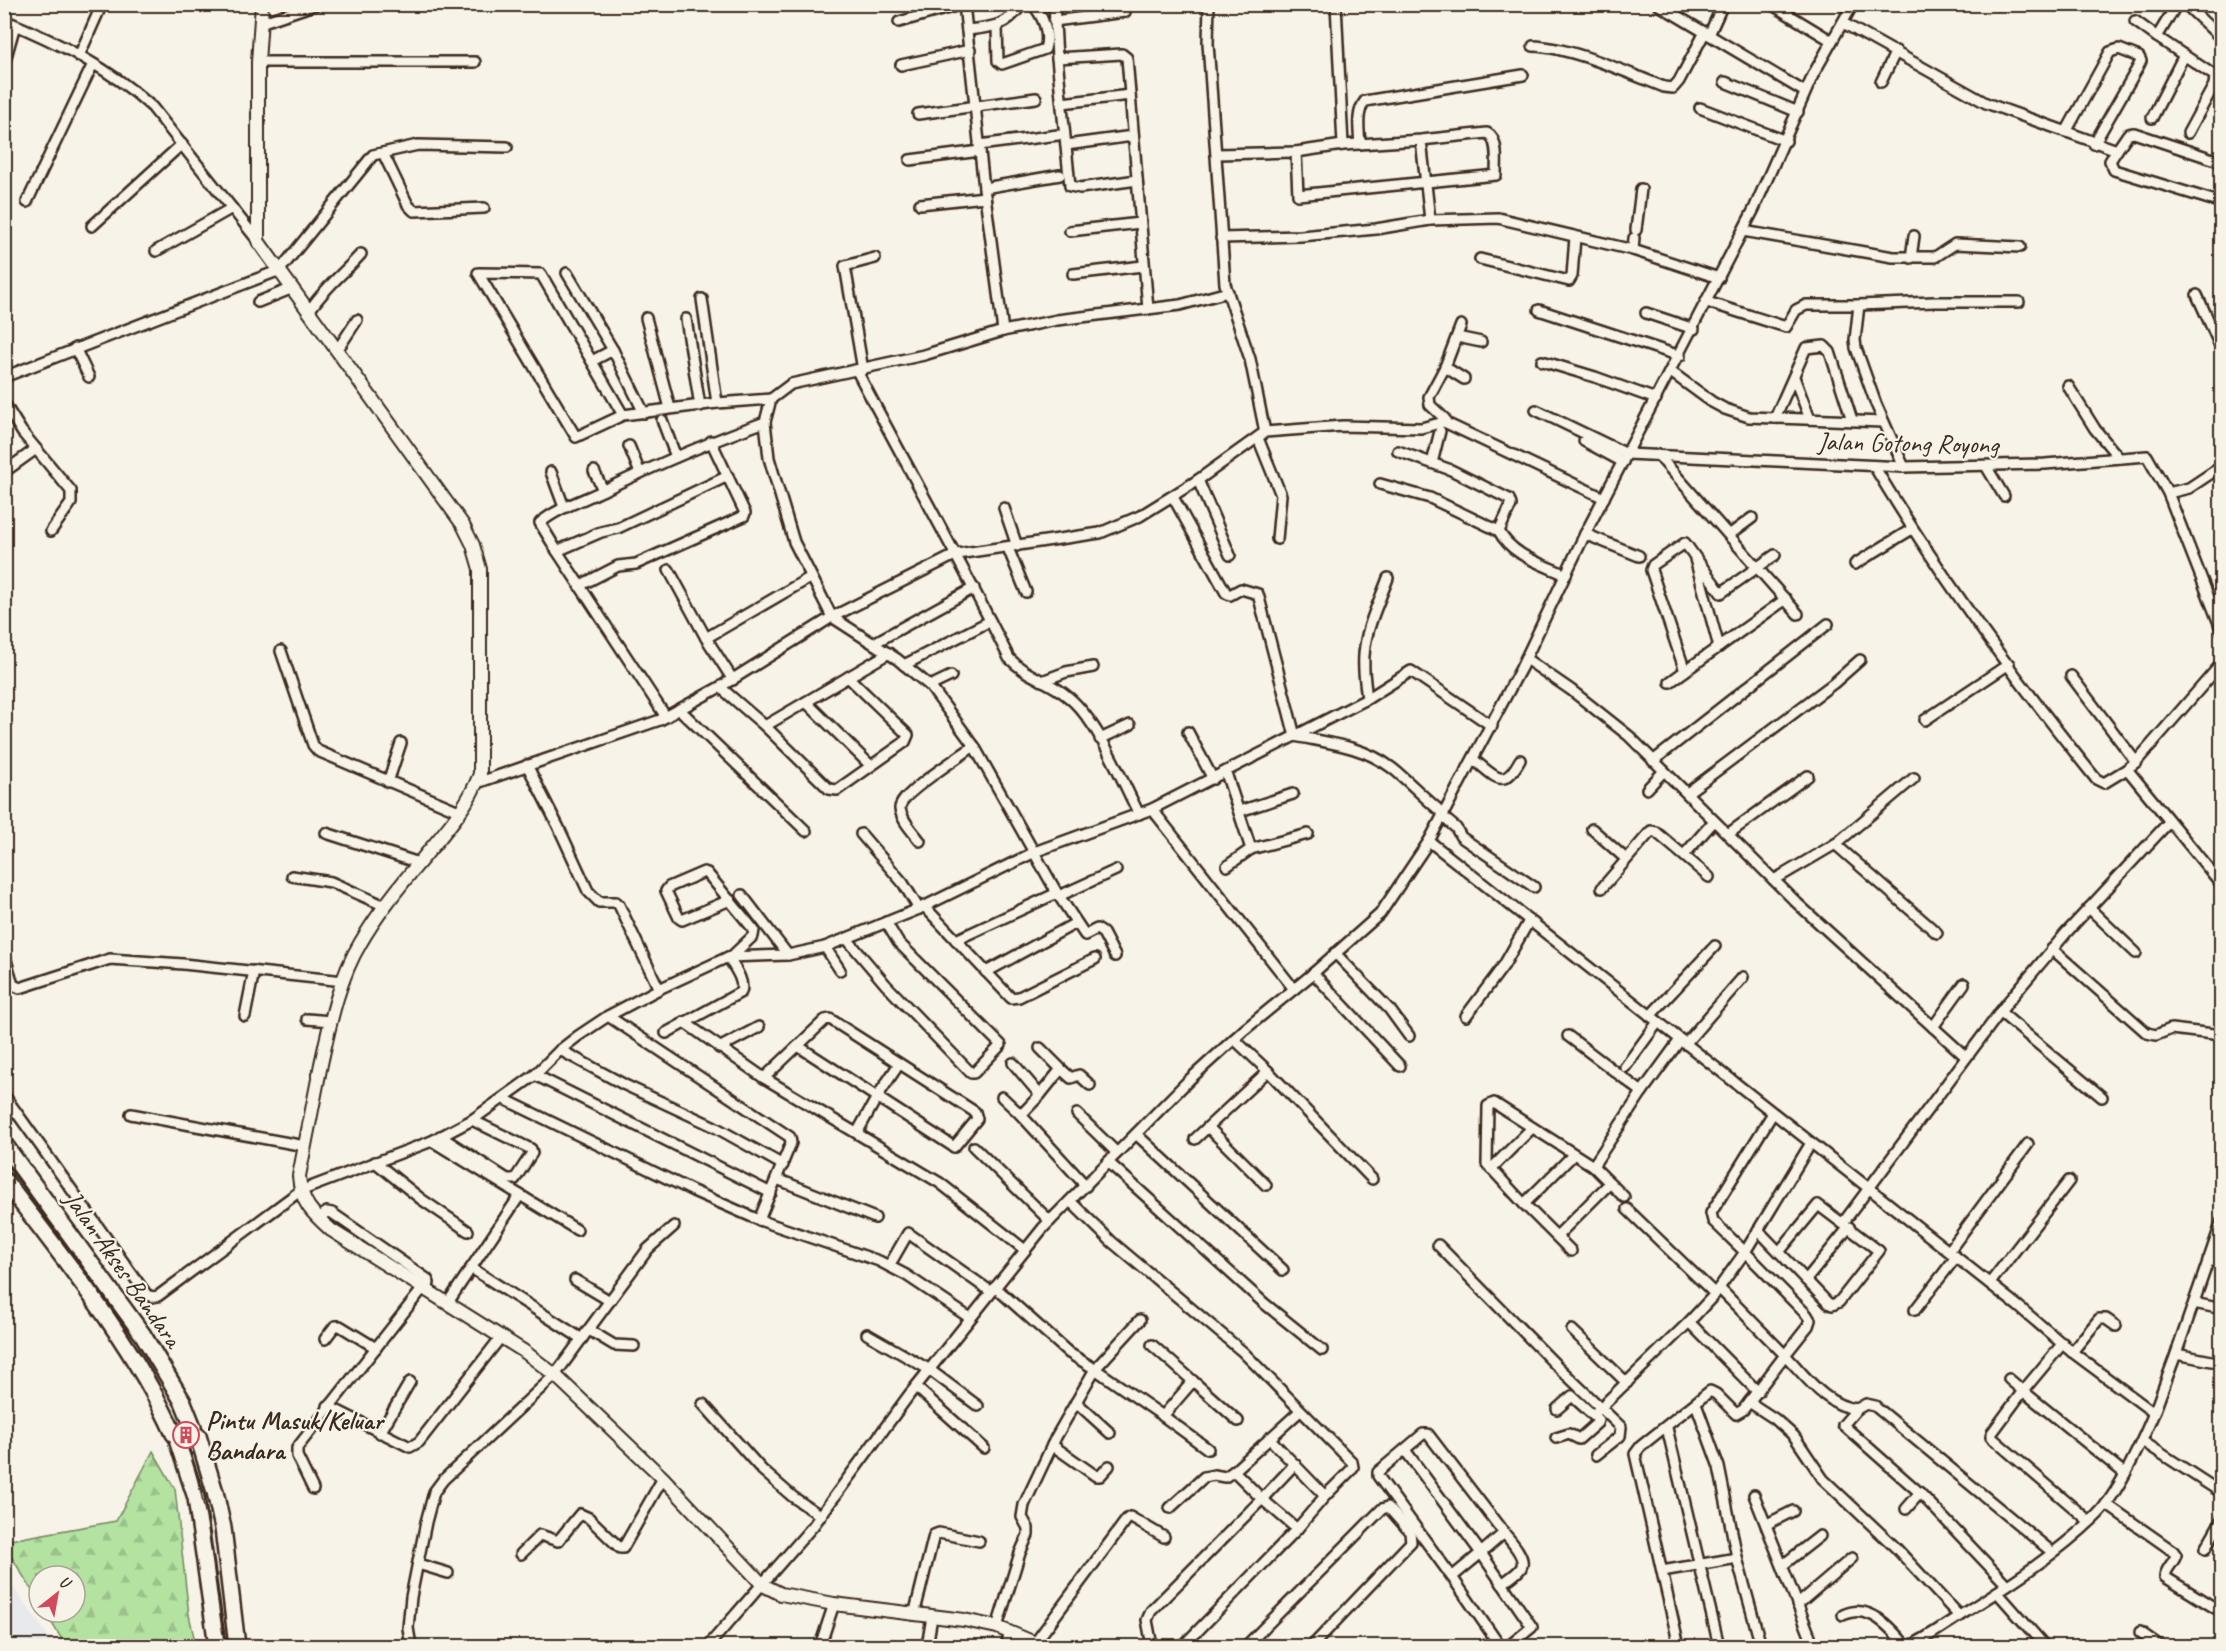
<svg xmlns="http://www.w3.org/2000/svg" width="2226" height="1651" font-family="Caveat,sans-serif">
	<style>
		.built { fill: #e8e9ed }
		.forest { fill: url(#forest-firs); stroke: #778660; stroke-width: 1.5 }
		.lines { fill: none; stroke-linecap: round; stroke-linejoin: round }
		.minor-casing { stroke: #3b2a1e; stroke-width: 14 }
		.tertiary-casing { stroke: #3b2a1e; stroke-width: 16 }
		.trunk-casing { stroke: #3b2a1e; stroke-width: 20 }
		.minor { stroke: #f7f3e8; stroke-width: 9 }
		.tertiary { stroke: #f7f3e8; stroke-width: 12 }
		.trunk { stroke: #f7f3e8; stroke-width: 15 }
		.tram { stroke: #3b2a1e; stroke-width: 1.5 }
		.labels { text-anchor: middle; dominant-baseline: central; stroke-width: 4.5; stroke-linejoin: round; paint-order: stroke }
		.street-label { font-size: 26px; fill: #3b2a1e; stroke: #f7f3e8 }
		.poi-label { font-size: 26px; font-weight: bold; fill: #3b2a1e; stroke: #f7f3e8; text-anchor: start }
	</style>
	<defs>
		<pattern id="forest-firs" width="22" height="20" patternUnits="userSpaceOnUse" patternTransform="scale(1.5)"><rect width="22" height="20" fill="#b3e2a1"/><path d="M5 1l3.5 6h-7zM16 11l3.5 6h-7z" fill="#9bc28a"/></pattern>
	</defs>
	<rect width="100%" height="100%" fill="#f7f3e8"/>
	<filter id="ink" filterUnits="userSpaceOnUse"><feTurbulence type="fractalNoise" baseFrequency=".0167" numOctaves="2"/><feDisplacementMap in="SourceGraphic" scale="12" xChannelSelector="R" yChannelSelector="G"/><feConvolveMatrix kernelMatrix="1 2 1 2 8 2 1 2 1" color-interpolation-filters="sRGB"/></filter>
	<g filter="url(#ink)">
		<polygon class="built" points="4,1575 34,1616 55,1646 5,1646"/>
		<polygon class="forest" points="153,1451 175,1489 189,1615 196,1646 66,1646 45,1612 75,1612 75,1576 39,1576 39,1602 5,1546 5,1541 116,1521"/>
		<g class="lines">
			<defs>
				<g id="minor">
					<polyline points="380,4 381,5"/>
					<polyline points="964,4 984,188 1003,331"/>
					<polyline points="1054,4 1057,58 1122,54 1127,58 1148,309"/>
					<polyline points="1209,4 1208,43 1225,284 1250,359 1265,432"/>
					<polyline points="1336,4 1343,145"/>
					<polyline points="1657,4 1805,92"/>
					<polyline points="1771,4 1832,41"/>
					<polyline points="1994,4 2001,4"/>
					<polyline points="2177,4 2157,37 2215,76 2214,85 2188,133"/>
					<polyline points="2185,4 2222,39"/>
					<path d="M4 20C57 42 110 68 152 107L258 241"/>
					<polyline points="1054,21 1125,12"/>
					<polyline points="2135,21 2157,37"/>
					<polyline points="899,22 963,4"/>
					<polyline points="260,23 317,4"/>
					<polyline points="1843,23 1986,103 2117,150 2110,161 2114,170 2222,203"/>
					<path d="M997 27 998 61 1002 64 1045 49C1050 34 1043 15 1032 4"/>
					<path d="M967 30C993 27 1006 27 1022 4"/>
					<polyline points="1709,35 1723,4"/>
					<path d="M1533 46C1571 47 1628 73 1664 87L1673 88 1679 81 1705 32"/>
					<polyline points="79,56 102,4"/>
					<polyline points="1057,58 1070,186 1080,188 1137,180"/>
					<polyline points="258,62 475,62"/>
					<polyline points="4,64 15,25"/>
					<polyline points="901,65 970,50"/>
					<polyline points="1725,82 1798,112"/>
					<polyline points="1881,82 1896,51"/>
					<polyline points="1062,103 1130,95"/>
					<polyline points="1700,108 1786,141"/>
					<polyline points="918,114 1036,98"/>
					<polyline points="2152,118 2184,55"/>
					<polyline points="2066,132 2110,52 2119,49 2139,57 2141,61 2138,67 2094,144"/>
					<path d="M1421 140 1487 133C1499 139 1496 162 1496 175L1298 195 1296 152 1343 145 1421 140 1430 220"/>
					<path d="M1360 144C1359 130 1356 112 1365 101L1523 75"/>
					<polyline points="979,145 1058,135"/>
					<polyline points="1066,145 1133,136"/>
					<polyline points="2117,150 2128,134 2134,133 2222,162"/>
					<polyline points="383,153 408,205 414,211 484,208"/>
					<polyline points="1217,154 1296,152"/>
					<polyline points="910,160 980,151"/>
					<polyline points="984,188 1060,175"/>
					<polyline points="27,202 93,64"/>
					<polyline points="920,204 985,197"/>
					<polyline points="92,226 182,144"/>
					<polyline points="1636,230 1641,189"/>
					<polyline points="1070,231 1140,223"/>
					<polyline points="1743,231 1893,257 1935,257 1955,244 2020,247"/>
					<polyline points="1221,238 1301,236 1376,229 1430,220 1498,218 1633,250 1719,278"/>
					<polyline points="1633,250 1634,238"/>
					<polyline points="156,251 232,208"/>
					<polyline points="1911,258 1914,236"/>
					<polyline points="1480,259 1569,281 1572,276 1575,237"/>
					<polyline points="567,273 613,350 644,413"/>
					<polyline points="1073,274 1143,266"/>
					<polyline points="2197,295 2222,350"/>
					<polyline points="702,299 717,403 771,399"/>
					<polyline points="258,302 293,288"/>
					<polyline points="1707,302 1786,327 1796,310 1806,305 1859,305 1934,302 2019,302"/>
					<polyline points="1859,305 1855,340 1856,348 1876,404 1904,467"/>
					<path d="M310 310C324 288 344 273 361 254"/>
					<polyline points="1539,310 1680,356"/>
					<polyline points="1646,313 1694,329"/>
					<polyline points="646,318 670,408"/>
					<polyline points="686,319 700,406"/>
					<polyline points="1457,337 1481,342"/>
					<polyline points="75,348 89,377"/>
					<polyline points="338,349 357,320"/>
					<polyline points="592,361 613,350"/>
					<polyline points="1542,361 1595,377 1656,399"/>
					<polyline points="1445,367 1464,379"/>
					<polyline points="863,370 845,266 875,258"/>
					<path d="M857 371C907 467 961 561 1009 658 1028 678 1048 680 1067 696 1098 720 1121 779 1139 814"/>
					<polyline points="1671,372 1712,402 1725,409 1749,417 1883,422"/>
					<polyline points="4,377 280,270 373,155 418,145 507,147"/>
					<polyline points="1794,377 1810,419"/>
					<polyline points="2068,386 2095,429 2119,458"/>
					<polyline points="4,403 22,432 71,491 71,503 51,531"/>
					<polyline points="1536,410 1627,454 1904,467 2045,464 2147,456 2168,493 2222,631"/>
					<polyline points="623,415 541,274 478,273 576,437 623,415 717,403"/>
					<polyline points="1775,418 1806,348 1824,346 1830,352 1852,420"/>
					<polyline points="662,420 676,457"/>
					<polyline points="1444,422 1445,419 1430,405 1429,397 1445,367 1461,325"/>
					<polyline points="1258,438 1281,495 1277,539"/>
					<polyline points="1584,441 1623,462"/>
					<polyline points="629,446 640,473"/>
					<polyline points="1398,451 1451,470 1509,499 1511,505 1499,531"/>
					<polyline points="1658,455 1798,614"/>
					<polyline points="1432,463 1440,431"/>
					<path d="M1874 466C1939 575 2016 680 2096 779L2104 783 2127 769"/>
					<polyline points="1986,466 2004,496"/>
					<polyline points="594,471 603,490"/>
					<polyline points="4,472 36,449"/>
					<polyline points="551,472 564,507"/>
					<polyline points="1198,480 1230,555"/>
					<path d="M1380 484 1430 498 1499 531C1511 555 1542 564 1566 575"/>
					<polyline points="2168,493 2189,488 2222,466"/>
					<polyline points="1173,497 1226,593 1230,595 1241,589 1258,594 1295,736"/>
					<polyline points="1004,508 1017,546"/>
					<polyline points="1585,534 1639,556"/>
					<polyline points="1729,535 1752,518"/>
					<polyline points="1008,548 1026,592"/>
					<polyline points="557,551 601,532 618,528 728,476"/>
					<polyline points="1695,559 1719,647"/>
					<polyline points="1855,564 1912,529"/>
					<polyline points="669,570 706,638"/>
					<polyline points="579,586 618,566 636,564 744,516 745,513 711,441"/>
					<polyline points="874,643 974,588"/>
					<polyline points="281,651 313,745 318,751 461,812"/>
					<polyline points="1526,659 1571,690 1629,736 1798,904 1966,1057"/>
					<polyline points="2222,663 2136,762 2127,769 2222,885"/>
					<polyline points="904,665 990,621"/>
					<polyline points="1685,671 1786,599"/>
					<polyline points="2071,676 2136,762"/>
					<polyline points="733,680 706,638 811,577"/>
					<polyline points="1042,681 1066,672 1093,667"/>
					<polyline points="1670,682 1685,671 1651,570 1653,565 1685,543 1721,593 1775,555"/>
					<polyline points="930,686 951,676"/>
					<polyline points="720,687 832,617 957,554 1100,533 1140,516 1198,480 1265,432 1343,426 1421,428 1444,422 1604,498"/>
					<path d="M1367 699C1365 682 1362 664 1365 646 1368 623 1380 600 1388 578"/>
					<polyline points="806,702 870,765"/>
					<polyline points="679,709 806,831"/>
					<path d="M666 717 557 551 540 523C558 508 581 501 602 491 656 465 709 442 765 422"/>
					<polyline points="1925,720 2009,664"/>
					<polyline points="765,726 829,789 837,790 905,742 908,735 848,677"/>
					<polyline points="1188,732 1213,779"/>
					<path d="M1295 736C1329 743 1363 746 1392 768 1410 782 1426 800 1444 814"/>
					<polyline points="1100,739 1130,725"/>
					<path d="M1474 760C1496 777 1503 791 1520 760"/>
					<polyline points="1653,761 1828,624"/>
					<polyline points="527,765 558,826 588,891 599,902 616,902 619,905 659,989"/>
					<polyline points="1226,773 1251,849 1227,866"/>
					<polyline points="388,782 401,743"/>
					<polyline points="477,783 660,720 720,687 765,726 889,653"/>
					<polyline points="1647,789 1664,771"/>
					<polyline points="1687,793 1834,683 1860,660"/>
					<polyline points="1152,809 1294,989"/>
					<polyline points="1240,811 1293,794"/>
					<polyline points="1443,817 1456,828 1461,837 1534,887"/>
					<polyline points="1592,829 1626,859"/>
					<polyline points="326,833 419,863"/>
					<polyline points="861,834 903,883 919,909"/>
					<polyline points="1728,834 1808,776"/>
					<path d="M920 841C913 832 902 821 900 809 898 795 961 756 974 746"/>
					<polyline points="1429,841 1521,668 1585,534 1754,209 1814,73 1853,4"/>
					<polyline points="1835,844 1937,933"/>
					<polyline points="1251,849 1308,834"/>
					<polyline points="1684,855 1714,821"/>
					<polyline points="292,876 331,882 385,906"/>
					<polyline points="1774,880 1837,843 1914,778"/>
					<polyline points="1602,888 1651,831 1656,832 1709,877"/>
					<polyline points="742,895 788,955"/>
					<polyline points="1059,896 1116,870"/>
					<polyline points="730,900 682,920 679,918 666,891 669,887 704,872 707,873 754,930 753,936 732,956"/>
					<polyline points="924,906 1011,998 1019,997 1095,959"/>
					<polyline points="2089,908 2136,953"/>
					<polyline points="847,939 886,985 971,1073 974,1073 1001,1045 898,942 886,922"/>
					<polyline points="956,940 1057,893"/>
					<polyline points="825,947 840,970"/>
					<polyline points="2052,949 2147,1033 2156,1035 2171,1029 2222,1035"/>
					<polyline points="4,953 13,985 20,988 110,959 183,964 344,981"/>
					<polyline points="1335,953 1390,1010 1409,1036"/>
					<polyline points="1115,956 1103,933 1097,929 1085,935 1057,893 974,746 930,686 897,659 832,617 794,542 769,458 765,422 771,399 791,384 924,355 1003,331 1057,320 1180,305 1228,292"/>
					<polyline points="986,972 1076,923"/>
					<polyline points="1313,973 1400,1066"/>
					<polyline points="2000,1012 2102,1097"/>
					<polyline points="245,1016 254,971"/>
					<polyline points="608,1016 790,1137 791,1143 759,1220"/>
					<polyline points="1466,1016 1504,965 1529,921"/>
					<polyline points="1650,1016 1715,946"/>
					<polyline points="307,1019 331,1021"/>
					<polyline points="684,1022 764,1078 940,1183 1025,1250"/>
					<polyline points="1933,1027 1964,984"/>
					<path d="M666 1033 741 992C745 981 734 967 728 957"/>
					<polyline points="1568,1036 1642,1092"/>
					<polyline points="1234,1039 1268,1071"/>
					<polyline points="1685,1044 1743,977"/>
					<polyline points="719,1048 759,1027"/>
					<polyline points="560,1050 625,1085 713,1126 783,1165"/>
					<polyline points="1013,1063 1040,1095 1021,1115 1086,1186"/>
					<polyline points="1625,1067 1658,1022"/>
					<polyline points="1061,1069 1071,1078 1079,1075 1090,1085"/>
					<polyline points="535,1075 771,1193"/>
					<polyline points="764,1078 825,1020 830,1019 975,1112 977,1119 954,1147 798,1046"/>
					<polyline points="4,1095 147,1295 153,1297 158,1296 300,1191 432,1141 472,1120 535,1075 560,1050 578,1036 608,1016 659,989 728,957 788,955 825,947 919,909 1037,851 1152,809 1367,699 1411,671 1492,726"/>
					<polyline points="1040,1095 1061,1069 1040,1048"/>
					<polyline points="1002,1097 1021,1115"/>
					<polyline points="504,1099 693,1191 759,1220 879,1261 906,1275 970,1318"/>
					<polyline points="131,1114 305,1146"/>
					<polyline points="1077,1114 1117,1153"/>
					<polyline points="1209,1128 1266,1185"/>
					<polyline points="857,1133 877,1097 899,1064"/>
					<polyline points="1136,1134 1283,1270"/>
					<polyline points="440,1136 507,1179 515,1179 532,1153 531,1149 472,1120"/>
					<polyline points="1195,1139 1268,1071 1372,1179"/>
					<polyline points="432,1141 520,1195 447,1304"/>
					<polyline points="974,1147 1050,1221"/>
					<polyline points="1574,1154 1524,1204 1487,1164 1488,1106 1494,1103 1593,1166 1624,1197"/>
					<polyline points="375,1162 421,1199 468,1231"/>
					<polyline points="1108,1162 1265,1304 1322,1350"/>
					<polyline points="1593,1166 1642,1092 1680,1040"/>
					<polyline points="1491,1169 1532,1128"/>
					<polyline points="777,1179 875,1218"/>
					<polyline points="520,1195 577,1230"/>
					<polyline points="1070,1201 1112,1242 1243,1352 1352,1462 1353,1467 1351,1470 1325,1496"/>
					<polyline points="1524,1204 1571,1251"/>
					<polyline points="318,1218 327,1212 332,1213 427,1279 429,1283 427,1291"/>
					<polyline points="1843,1223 2007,1003 2066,933 2169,822"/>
					<polyline points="1758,1230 1828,1303 1832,1305 1839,1302 1879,1251 1818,1205 1779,1252"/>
					<polyline points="1557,1236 1610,1183"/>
					<polyline points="1438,1245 1556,1365 1621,1427 1620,1436 1596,1455"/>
					<polyline points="1949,1251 2028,1144"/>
					<polyline points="2208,1260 2222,1263"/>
					<polyline points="889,1266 908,1233 990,1291"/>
					<polyline points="471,1268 582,1339"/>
					<polyline points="575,1280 610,1301"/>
					<polyline points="1806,1280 1849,1227"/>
					<polyline points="1990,1283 2069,1181"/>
					<polyline points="995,1287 1069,1353 1095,1369 1163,1416 1193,1381 1238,1421"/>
					<polyline points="1719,1288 1785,1355 1808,1326 1810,1320 1807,1315 1745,1252 1811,1143"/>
					<polyline points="1716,1292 1745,1252 1713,1221 1711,1213 1773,1113"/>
					<polyline points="2194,1303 2222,1309"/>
					<polyline points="1915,1310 1956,1257"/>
					<polyline points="1689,1322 1758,1392"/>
					<polyline points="589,1330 614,1345 634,1346"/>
					<polyline points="1572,1330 1627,1383"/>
					<polyline points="867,1334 930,1370 978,1406"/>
					<polyline points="325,1339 335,1326 340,1326 376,1348"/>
					<polyline points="2063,1343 2023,1391 2124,1473"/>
					<polyline points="1152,1345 1193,1381"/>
					<polyline points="2072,1352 2099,1319 2106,1319 2116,1326"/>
					<polyline points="2176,1354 2222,1363"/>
					<polyline points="2009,1379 2023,1391 1992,1433 1991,1437 2089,1521"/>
					<polyline points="916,1387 984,1448"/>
					<polyline points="1076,1402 1110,1433"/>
					<polyline points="1749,1402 1775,1419 1794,1436 1823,1479 1895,1547 1959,1616"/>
					<polyline points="703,1404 762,1470 793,1497 821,1516"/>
					<polyline points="1696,1404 1719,1467 1738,1562 1761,1646"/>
					<polyline points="328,1406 410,1447 419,1442 501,1337"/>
					<polyline points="1557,1409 1572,1396 1593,1415 1689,1322 1715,1294 1627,1209"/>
					<polyline points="1857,1409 1843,1425 1920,1493 2007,1585"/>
					<polyline points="2154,1413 2176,1354 2222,1221"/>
					<polyline points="1163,1416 1208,1449"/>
					<polyline points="1667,1428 1719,1646"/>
					<polyline points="380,1433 410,1382"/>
					<polyline points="1269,1438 1325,1496 1297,1529"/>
					<polyline points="1556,1438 1569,1434 1579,1439 1597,1423 1598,1420 1593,1415"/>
					<polyline points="2142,1441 2222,1493"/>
					<polyline points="1052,1445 1096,1476 1100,1476 1109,1466"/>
					<polyline points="1405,1450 1481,1553 1504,1533 1428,1434 1423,1434 1378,1472 1378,1476 1452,1577 1500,1646"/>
					<polyline points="313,1489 297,1456 297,1448 423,1288"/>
					<polyline points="1754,1495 1814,1646"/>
					<path d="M2106 1504 2173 1551 2176 1555C2174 1563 2165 1569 2165 1577L2215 1608"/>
					<polyline points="1170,1508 1204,1477 1214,1475 1225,1477 1234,1471"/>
					<polyline points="1906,1509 1920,1493"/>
					<polyline points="1767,1524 1793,1511"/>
					<polyline points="2205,1549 2222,1519"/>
					<polyline points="521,1554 540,1535 558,1541 580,1514 589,1518 620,1548 623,1548 663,1478"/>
					<polyline points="418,1564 448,1573"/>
					<polyline points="1783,1565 1820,1536"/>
					<polyline points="1662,1571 1737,1558"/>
					<polyline points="1452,1577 1481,1553 1532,1627 1509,1646"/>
					<path d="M1502 1584C1507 1580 1517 1574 1521 1568 1527 1558 1511 1541 1504 1533"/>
					<polyline points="1997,1592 2043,1644"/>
					<polyline points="1797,1605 1852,1558"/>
					<polyline points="914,1615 934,1535 939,1533 979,1541"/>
					<path d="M1843 1615C1869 1602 1891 1628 1906 1646"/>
					<polyline points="997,1627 1020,1553 1028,1535 1028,1528 1022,1517 1024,1505 1056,1437 1095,1369 1140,1320"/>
					<polyline points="2140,1632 2160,1646"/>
					<polyline points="1035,1643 1127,1519 1130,1517 1164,1537"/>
					<polyline points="411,1646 408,1628 411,1597 426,1522 434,1492 443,1480 555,1375 648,1249 674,1226"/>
					<path d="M708 1646 813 1526 909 1395 1043 1228 1189 1080 1244 1030 1310 976 1380 914 1429 841 2018 1306 2072 1352 2154 1413C2142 1441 2118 1495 2096 1516 2057 1554 2010 1584 1964 1613 1946 1624 1929 1637 1910 1646"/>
					<polyline points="820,1646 834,1604"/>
					<polyline points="927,1646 932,1617"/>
					<polyline points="1006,1646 1010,1632"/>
					<polyline points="1152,1646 1147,1620 1151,1611 1262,1499 1234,1471 1300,1411"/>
					<polyline points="1183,1646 1297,1529 1262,1499 1295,1464"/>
					<polyline points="1246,1646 1382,1509 1388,1507 1410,1532 1411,1542 1312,1646"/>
					<path d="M1679 1646 1635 1454 1641 1446 1710 1391 1716 1394 1736 1414 1743 1410 1785 1355C1805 1375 1825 1406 1857 1409L1866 1404 1875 1406 2052 1552"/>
					<polyline points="2221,1646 2222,1646"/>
				</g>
				<path id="tertiary" d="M262 4 258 62V241L463 525 473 545 480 569V774C467 808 446 830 424 857 401 884 379 911 361 942 339 978 330 1023 321 1064 314 1101 306 1139 299 1176 301 1203 312 1213 331 1230L525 1352 555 1375 663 1478 763 1585 781 1594 834 1604 964 1620 997 1627 1042 1646"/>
				<g id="trunk">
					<polyline points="4,1144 143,1335 183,1402 193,1427"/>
					<path d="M4 1180C64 1259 133 1343 174 1434"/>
					<polyline points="198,1436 215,1492 223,1528 237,1646"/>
					<polyline points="178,1443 196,1498 217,1646"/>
				</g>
			</defs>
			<use href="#minor" class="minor-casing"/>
			<use href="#tertiary" class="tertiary-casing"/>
			<use href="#trunk" class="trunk-casing"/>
			<use href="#minor" class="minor"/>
			<use href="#tertiary" class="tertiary"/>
			<use href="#trunk" class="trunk"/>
			<path class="tram" d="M4 1162C32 1199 59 1236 86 1273 130 1333 172 1394 194 1467 212 1525 214 1587 225 1646"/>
		</g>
	</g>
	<defs>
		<symbol id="building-ring" viewBox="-11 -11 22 22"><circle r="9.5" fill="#f7f3e8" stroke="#d1495b" stroke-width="1.5"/><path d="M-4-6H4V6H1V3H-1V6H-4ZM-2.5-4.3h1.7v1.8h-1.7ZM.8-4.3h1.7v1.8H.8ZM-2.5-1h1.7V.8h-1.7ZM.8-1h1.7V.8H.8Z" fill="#d1495b"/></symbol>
	</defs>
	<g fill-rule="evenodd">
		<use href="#building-ring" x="171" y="1420" width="30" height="30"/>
	</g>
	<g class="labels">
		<g class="street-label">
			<text transform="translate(1908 443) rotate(1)">Jalan Gotong Royong</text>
			<text transform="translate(123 1269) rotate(55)">Jalan Akses Bandara</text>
		</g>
		<g class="poi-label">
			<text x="206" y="1420">Pintu Masuk/Keluar<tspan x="206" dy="30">Bandara</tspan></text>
		</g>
	</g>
	<rect width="2226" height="1651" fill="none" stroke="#f7f3e8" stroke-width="24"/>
	<rect x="12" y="12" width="2202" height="1627" fill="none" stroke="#3b2a1e" stroke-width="2" filter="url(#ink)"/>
	<g transform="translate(57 1594) rotate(31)"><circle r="28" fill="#f7f3e8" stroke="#aca397" stroke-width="1.5"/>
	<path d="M0-4.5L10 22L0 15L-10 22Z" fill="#d1495b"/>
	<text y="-9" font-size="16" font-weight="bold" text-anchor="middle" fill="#3b2a1e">U</text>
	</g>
</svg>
